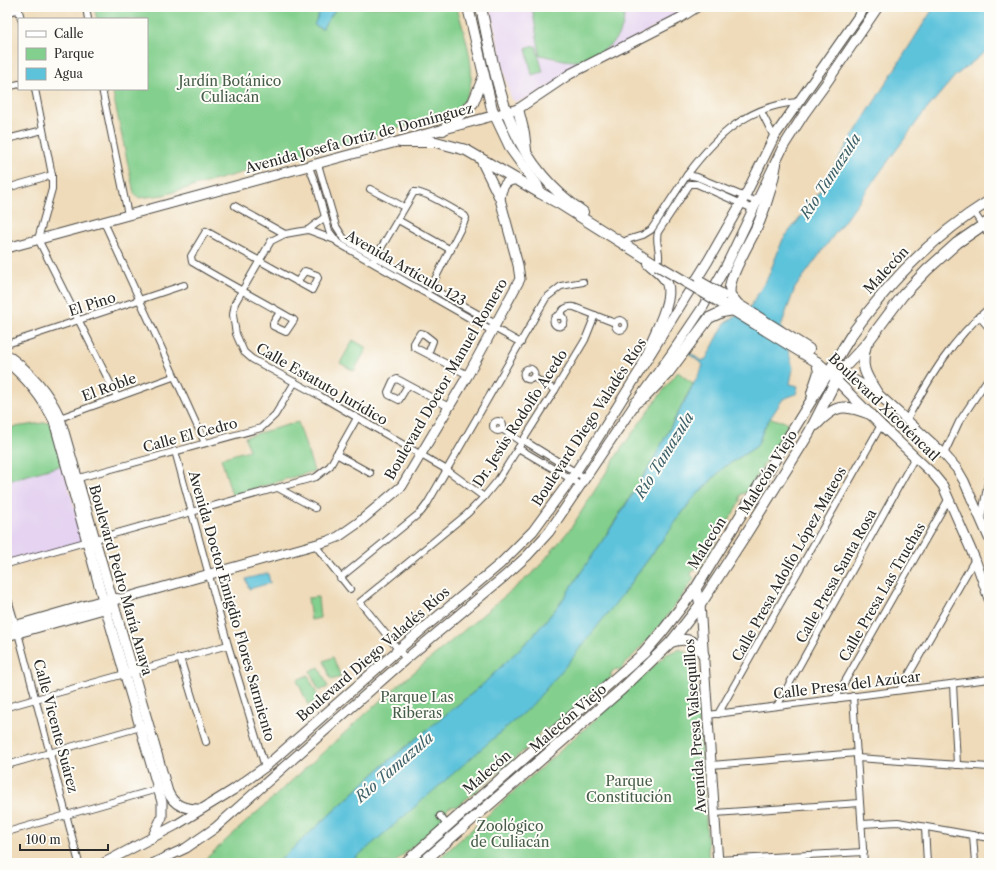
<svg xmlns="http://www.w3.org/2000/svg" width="996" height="870" font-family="'Libre Caslon Text',serif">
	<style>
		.built { fill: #e5d3f1 }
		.green { fill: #83cf8d; stroke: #577d5c }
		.water { fill: #5dc3db; stroke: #447783 }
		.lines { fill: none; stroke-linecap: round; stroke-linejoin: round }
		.street-casing { stroke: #484540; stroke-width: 8 }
		.secondary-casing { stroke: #484540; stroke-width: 11 }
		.primary-casing { stroke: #484540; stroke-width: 12 }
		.street { stroke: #fff; stroke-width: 6 }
		.secondary { stroke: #fff; stroke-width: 9 }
		.primary { stroke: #fff; stroke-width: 10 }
		.primary-bridge-casing { stroke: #484540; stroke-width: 12; stroke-linecap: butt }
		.primary-bridge { stroke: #fff; stroke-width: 10 }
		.labels { text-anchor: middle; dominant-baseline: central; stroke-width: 4; stroke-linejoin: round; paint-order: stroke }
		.park-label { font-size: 14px; fill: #455c48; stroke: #fdfcf7 }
		.street-label { font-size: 14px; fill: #2b2b2b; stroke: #fdfcf7 }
		.water-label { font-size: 15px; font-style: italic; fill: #3c6069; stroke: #fdfcf7 }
	</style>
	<rect width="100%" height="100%" fill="#fdfcf7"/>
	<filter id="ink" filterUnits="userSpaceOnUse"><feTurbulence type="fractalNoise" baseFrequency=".025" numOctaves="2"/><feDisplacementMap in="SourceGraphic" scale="8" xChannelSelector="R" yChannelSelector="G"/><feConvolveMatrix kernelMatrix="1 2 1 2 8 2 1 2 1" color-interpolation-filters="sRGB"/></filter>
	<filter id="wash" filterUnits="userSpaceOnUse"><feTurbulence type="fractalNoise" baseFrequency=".012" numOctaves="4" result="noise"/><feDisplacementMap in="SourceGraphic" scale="16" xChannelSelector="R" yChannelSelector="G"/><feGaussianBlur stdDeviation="0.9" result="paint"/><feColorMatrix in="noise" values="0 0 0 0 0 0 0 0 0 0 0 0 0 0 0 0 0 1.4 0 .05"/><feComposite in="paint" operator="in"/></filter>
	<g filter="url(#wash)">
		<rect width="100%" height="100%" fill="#efdbba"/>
		<g class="built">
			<polygon points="490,7 691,7 529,98 515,102 511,98 509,92"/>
			<polygon points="63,465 85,545 7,568 7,481"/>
		</g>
		<g class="green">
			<path d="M94 7H457C463 31 478 70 468 93 465 101 459 107 453 113L163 195 138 198 134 193 112 89H147V19H97Z"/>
			<path d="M532 7H623C628 30 613 46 594 56 590 58 585 61 580 61 567 62 552 57 540 55Z"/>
			<polygon points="536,46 543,72 532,75 526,48"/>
			<polygon points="353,340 367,348 354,371 340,363"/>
			<polygon points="678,372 693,384 651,464 594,554 559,605 532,637 480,687 387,762 277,863 201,863 382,699 536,570 571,528 621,449 662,392"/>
			<path d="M770 418 789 423 747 492 740 495V502L699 569 692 571 691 575 694 578C673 612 647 641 620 670L616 669 610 674 612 677 548 730 545 728 538 734V739L458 806 450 807 446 810 447 816 394 863H349L490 740 622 595 691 501 723 468 757 446 765 426Z"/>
			<polygon points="50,422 63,465 7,481 7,428"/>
			<polygon points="298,422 314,471 232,495 221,458 249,450 245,437"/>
			<polygon points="318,597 320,618 311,620 308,598"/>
			<polygon points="680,649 689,654 695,663 709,863 434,863 617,700 667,654"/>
			<polygon points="333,657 341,677 331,680 324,661"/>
			<polygon points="319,667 328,687 319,691 310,671"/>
			<polygon points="308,675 319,699 308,705 297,680"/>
		</g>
		<g class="water">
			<polygon points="322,7 337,7 322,29 314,25"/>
			<polygon points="934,7 989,7 989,49 955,76 922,115 795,288 781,326 793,368 790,384 798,386 796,394 783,399 765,426 757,446 723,468 691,501 622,595 570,661 532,705 364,851 349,863 277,863 387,762 480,687 532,637 559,605 617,519 651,464 701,370 703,365 688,353 689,352 701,361 706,359 725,323 750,307 768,277 783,239 809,207 826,182 845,148"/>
			<polygon points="268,573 270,583 249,589 246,579"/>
		</g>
	</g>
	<g filter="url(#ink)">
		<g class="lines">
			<defs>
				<g id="street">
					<polyline points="18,7 21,19"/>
					<polyline points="86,7 88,19"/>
					<polyline points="7,13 19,9"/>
					<polyline points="7,87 19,84"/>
					<polyline points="35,89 52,175 52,189 38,239 117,397"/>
					<polyline points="102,89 128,215"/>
					<polyline points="761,111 774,137"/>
					<polyline points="7,139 43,130"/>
					<polyline points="318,164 336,226 345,240 496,324"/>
					<polyline points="309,167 316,185 329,231 338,243 492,331"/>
					<path d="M687 175C716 136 748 105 799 102"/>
					<polyline points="7,188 52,175"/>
					<polyline points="370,189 404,207"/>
					<polyline points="235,206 285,234"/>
					<polyline points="973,211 989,235"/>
					<polyline points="325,217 308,230 285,234 271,241 235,303 233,315 236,334 244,352 252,359 320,396 447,470 484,497"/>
					<polyline points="398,220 451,250"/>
					<polyline points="104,222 205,443"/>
					<polyline points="308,230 335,240"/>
					<polyline points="627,240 643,235 651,230 687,175 697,177 757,202"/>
					<path d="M659 259C660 250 655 242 658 232L690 184H697L753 209"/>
					<path d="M374 260 414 192C423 190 455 210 465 216L466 218 430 289"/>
					<path d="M280 312 273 323V326L286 332 294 320C260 300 225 282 192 262L191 256 206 231 312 290 318 278 317 275 305 271 297 282"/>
					<circle cx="559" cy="321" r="5.5"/>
					<path d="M559 316C562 309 566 306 574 307L615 323"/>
					<polyline points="979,316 989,328"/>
					<circle cx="620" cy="325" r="5"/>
					<polyline points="494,328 521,343"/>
					<polyline points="7,344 184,285"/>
					<polyline points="428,354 433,341 424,334 420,333 414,343 414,347 468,375"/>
					<circle cx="529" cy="374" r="5.5"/>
					<polyline points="533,377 555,390"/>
					<polyline points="408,385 399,400 389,395 388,392 393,381 397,379 399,380 449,407"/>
					<polyline points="57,419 173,377"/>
					<circle cx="498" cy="426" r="5"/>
					<path d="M906 421C929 379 952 339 989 308"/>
					<polyline points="502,429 521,442"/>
					<polyline points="523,440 585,478"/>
					<polyline points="518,448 581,485"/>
					<polyline points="175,451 228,645 265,767"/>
					<polyline points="336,454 370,473"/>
					<polyline points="944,454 959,422 989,377"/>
					<polyline points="75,479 261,428 275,415 295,382"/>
					<polyline points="278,488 315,508"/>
					<polyline points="981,519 989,477"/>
					<polyline points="315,545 350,589"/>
					<polyline points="7,564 316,477 330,466 357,418"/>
					<polyline points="340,578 421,512 427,504 546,298 561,286 583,282"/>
					<polyline points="7,596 18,633 79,863"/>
					<polyline points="180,658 206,742"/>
					<polyline points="406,659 360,602 467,514 484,497 498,480 555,390 585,340 595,315"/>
					<polyline points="953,684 957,765"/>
					<polyline points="900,690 975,559"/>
					<polyline points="853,696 864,863"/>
					<polyline points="835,699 949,498"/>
					<polyline points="777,706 915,457"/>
					<polyline points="7,707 228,645"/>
					<polyline points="718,714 881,425"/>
					<polyline points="708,715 989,679"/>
					<polyline points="857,758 989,767"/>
					<polyline points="7,765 144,726"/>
					<polyline points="711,765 857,753"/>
					<polyline points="715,813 860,803"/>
					<polyline points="440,816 447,825"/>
					<polyline points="862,824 898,822 989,838"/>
					<polyline points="925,827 927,863"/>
					<polyline points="7,832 161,788"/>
					<polyline points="973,835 975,863"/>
					<polyline points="718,860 864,852"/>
				</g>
				<g id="secondary">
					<path d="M500 199C501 189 505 179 516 180"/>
					<polyline points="7,248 518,109 570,74 680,18 697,7"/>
					<path d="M7 355C31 372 48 391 60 418L168 792C174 806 185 809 200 809"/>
					<path d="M7 362C28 379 42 397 54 421L103 600 162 802V817L152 838"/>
					<polyline points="840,372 877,393 944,454 957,469 964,481 989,538"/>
					<polyline points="835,379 881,425 934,475 943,486 975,559 989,599"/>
					<polyline points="696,588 700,605 718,863"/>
					<polyline points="7,628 111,598 121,599 328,541 338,537 358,523 402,486 468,375 520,279 518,265 500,199 480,158"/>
					<polyline points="7,636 111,607"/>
					<polyline points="104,863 176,825 233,790 265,767 398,650 500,564 533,531 571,479 596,441 708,261 744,198 774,137 865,7"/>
					<polyline points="154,863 186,848 215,828 406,659 505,576 527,556 549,532 635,404 670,356 703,307 726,266 783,147 804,114 825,85 878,7"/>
				</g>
				<g id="primary">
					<polyline points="468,7 492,109 511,149 537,185 540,193 560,204 657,265"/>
					<path d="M481 7C498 89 508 161 583 212"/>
					<polyline points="518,109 524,133 526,150"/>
					<polyline points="443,130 473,103 484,76"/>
					<polyline points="400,142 436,142 466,150 540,193"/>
					<polyline points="731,300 809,349"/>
					<polyline points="718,301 817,362 833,376"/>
					<path d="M736 302 730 295C726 278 753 238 760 220 767 202 773 183 776 164"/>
					<path d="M866 345C860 367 865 374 877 393"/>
					<path d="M642 365C648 345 675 302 667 283 663 274 654 269 648 263"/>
					<polyline points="812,393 819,372 817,362"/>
					<polyline points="635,403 646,396 668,373 709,318 722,312 734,310"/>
					<path d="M816 425C835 404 844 404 870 414"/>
					<path d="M671 642C687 637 696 640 704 656"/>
					<path d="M405 863 644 653 662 632 696 588 852 334C890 280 933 236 989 201"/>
					<polyline points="422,863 622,689 671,642 700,605 746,534 809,433 840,372 867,343 903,295 927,270 957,243 989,221"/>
				</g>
			</defs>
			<use href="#street" class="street-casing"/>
			<use href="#secondary" class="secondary-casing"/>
			<use href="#primary" class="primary-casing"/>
			<use href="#street" class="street"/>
			<use href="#secondary" class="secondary"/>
			<use href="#primary" class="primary"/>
			<defs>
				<g id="primary-bridge">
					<polyline points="657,265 718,301"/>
					<polyline points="700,282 723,295"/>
				</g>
			</defs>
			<use href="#primary-bridge" class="primary-bridge-casing"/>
			<use href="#primary-bridge" class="primary-bridge"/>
		</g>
	</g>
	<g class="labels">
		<g class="park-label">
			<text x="230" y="81">Jardín Botánico<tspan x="230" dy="16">Culiacán</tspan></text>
			<text x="417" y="697">Parque Las<tspan x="417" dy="16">Riberas</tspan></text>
			<text x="629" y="781">Parque<tspan x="629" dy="16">Constitución</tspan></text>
			<text x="510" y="826">Zoológico<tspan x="510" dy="16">de Culiacán</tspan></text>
		</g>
		<g class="street-label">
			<text transform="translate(359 138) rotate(-15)">Avenida Josefa Ortiz de Domínguez</text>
			<text transform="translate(406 268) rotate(30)">Avenida Artículo 123</text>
			<text transform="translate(886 270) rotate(-47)">Malecón</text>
			<text transform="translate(92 304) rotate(-18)">El Pino</text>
			<text transform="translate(446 379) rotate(-60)">Boulevard Doctor Manuel Romero</text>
			<text transform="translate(322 384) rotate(30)">Calle Estatuto Jurídico</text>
			<text transform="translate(109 387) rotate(-20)">El Roble</text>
			<text transform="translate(884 407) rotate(44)">Boulevard Xicoténcatl</text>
			<text transform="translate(520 418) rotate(-57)">Dr. Jesús Rodolfo Acedo</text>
			<text transform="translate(589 422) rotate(-57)">Boulevard Diego Valadés Ríos</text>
			<text transform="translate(190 435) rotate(-15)">Calle El Cedro</text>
			<text transform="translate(768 472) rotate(-58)">Malecón Viejo</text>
			<text transform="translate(707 543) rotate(-58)">Malecón</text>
			<text transform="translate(789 564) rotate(-61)">Calle Presa Adolfo López Mateos</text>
			<text transform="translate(836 576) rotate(-61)">Calle Presa Santa Rosa</text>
			<text transform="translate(121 580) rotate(74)">Boulevard Pedro María Anaya</text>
			<text transform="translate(882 592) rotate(-60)">Calle Presa Las Truchas</text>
			<text transform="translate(232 606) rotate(74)">Avenida Doctor Emigdio Flores Sarmiento</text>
			<text transform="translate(373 654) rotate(-41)">Boulevard Diego Valadés Ríos</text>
			<text transform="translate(847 685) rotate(-7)">Calle Presa del Azúcar</text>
			<text transform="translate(568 718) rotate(-41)">Malecón Viejo</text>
			<text transform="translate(56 726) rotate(75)">Calle Vicente Suárez</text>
			<text transform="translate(695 726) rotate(-94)">Avenida Presa Valsequillos</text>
			<text transform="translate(487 772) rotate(-41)">Malecón</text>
		</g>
		<g class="water-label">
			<text transform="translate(830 176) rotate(-57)">Río Tamazula</text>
			<text transform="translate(664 455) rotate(-58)">Río Tamazula</text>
			<text transform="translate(394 767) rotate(-41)">Río Tamazula</text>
		</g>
	</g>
	<rect width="996" height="870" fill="none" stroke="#fdfcf7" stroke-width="24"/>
	<rect x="18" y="18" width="130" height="72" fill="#fdfcf7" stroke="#a9a8a5"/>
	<rect x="26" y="31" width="20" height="6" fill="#ffffff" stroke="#a9a8a5"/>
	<text x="54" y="38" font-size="12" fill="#2b2b2b">Calle</text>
	<rect x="26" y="48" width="20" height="12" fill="#83cf8d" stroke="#a9a8a5"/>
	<text x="54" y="58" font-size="12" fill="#2b2b2b">Parque</text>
	<rect x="26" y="68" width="20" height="12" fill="#5dc3db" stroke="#a9a8a5"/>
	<text x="54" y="78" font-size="12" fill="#2b2b2b">Agua</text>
	<path d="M20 844v6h88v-6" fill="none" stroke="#2b2b2b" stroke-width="2"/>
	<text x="26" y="844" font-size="12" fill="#2b2b2b" stroke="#fdfcf7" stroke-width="3" paint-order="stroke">100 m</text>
</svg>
